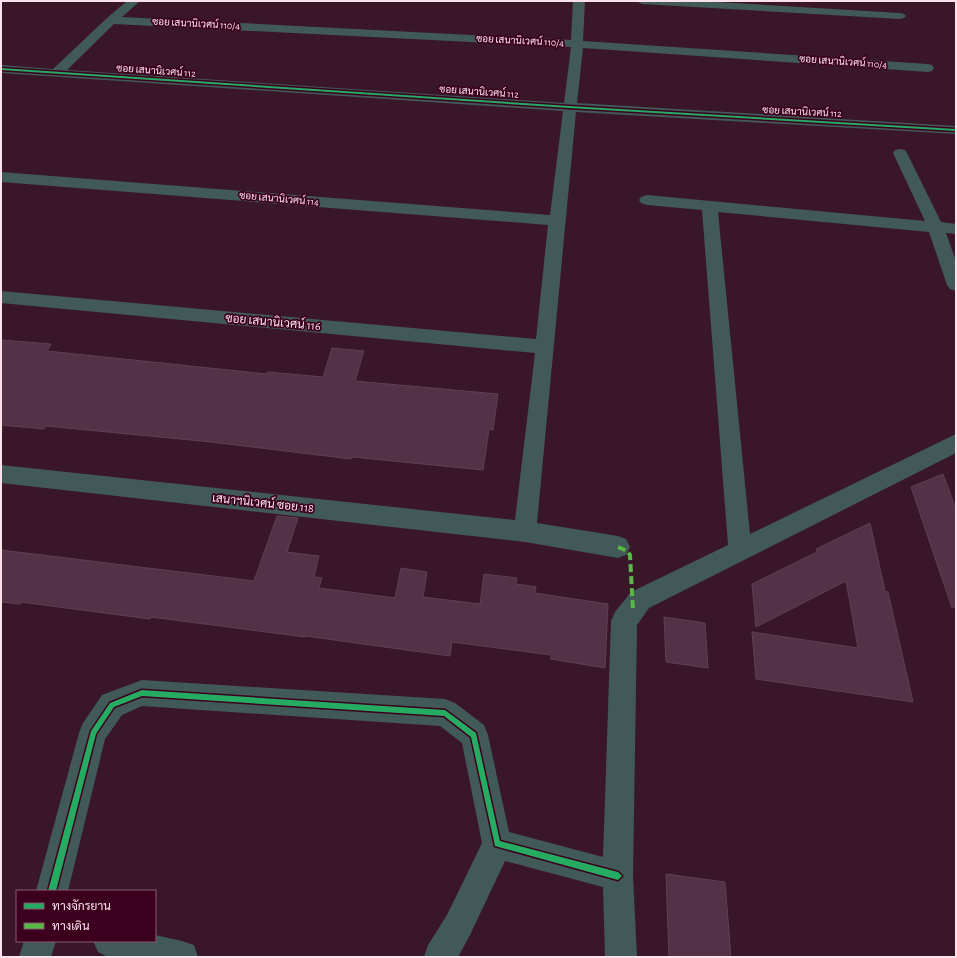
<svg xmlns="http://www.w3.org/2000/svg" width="957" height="958" font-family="'Alegreya Sans',Sarabun,sans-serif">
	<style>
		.building { fill: #533147; stroke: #5c4151 }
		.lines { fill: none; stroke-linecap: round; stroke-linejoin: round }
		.minor { fill: #415957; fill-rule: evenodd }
		.quiet { stroke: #58b947; stroke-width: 4; stroke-dasharray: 8 4; stroke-linecap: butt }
		.cycleway-casing { stroke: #3c001e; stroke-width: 3 }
		.cycleway { fill: #26ab63; fill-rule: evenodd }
		.labels { text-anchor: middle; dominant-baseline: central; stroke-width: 3.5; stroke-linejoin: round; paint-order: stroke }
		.far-street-label { font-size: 10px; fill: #fbe2ea; stroke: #3c001e }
		.street-label { font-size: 12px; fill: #fbe2ea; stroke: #3c001e }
	</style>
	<rect width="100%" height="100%" fill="#3a1728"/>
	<g class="building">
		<polygon points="1,340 51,344 47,351 267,374 268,372 323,377 332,348 364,351 355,381 498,394 493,430 489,429 483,470 352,457 351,459 211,442 46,426 44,429 1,425"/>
		<polygon points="943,474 956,509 956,607 952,608 911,487"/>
		<polygon points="277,516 298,518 287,552 319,556 314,577 322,578 319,588 395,598 401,568 427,572 423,597 480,604 484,574 517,578 516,584 536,587 535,593 608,604 605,668 551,659 551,655 452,642 450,656 305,636 305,637 151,617 150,619 21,602 20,604 1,602 1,550 254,581"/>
		<polygon points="870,523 885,591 888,592 913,702 756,679 752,632 858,648 846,581 756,627 752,584 817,552 816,549"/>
		<polygon points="664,617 705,623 708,668 666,662"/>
		<polygon points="666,874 725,882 731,957 669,957"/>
	</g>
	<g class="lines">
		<g class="minor">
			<path d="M127 1H140L122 17 571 40 573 1H585L583 41 928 64 932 65 934 68 932 71 928 72 583 48 577 103 956 126V134L576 112 537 523 618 536 626 539 630 547 626 555 618 558 525 542 1 483V465L515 520 535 353 1 303V291L536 339 548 225 1 182V172L550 215 563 111 1 73V65L53 69 107 18ZM114 24 571 47 564 103 67 70Z"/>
			<polygon points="636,1 700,1 900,13 904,14 906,16 904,18 900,19 642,4"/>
			<polygon points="900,149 905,150 907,153 941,222 956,224 956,234 946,233 956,261 956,291 950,289 947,285 929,232 718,212 750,534 956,434 956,453 649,608 637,625 633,876 637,957 605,957 603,887 505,861 469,937 458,957 424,957 428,945 447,915 482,843 462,743 440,726 142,706 122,715 105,739 68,891 36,891 79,733 83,723 102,695 142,680 445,699 455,703 484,725 488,735 509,832 603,857 611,621 615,612 631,592 728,545 702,210 647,205 641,203 639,200 641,197 647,195 925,221 893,153 895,150"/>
			<polygon points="155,935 182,941 194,945 198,957 108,957 98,952 93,941 155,941"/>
			<polygon points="24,941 56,941 51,957 19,957"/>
		</g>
		<polyline class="quiet" points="618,547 627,551 630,555 633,611"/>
		<defs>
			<g id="cycleway">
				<polygon points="1,68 569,106 956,129 956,131 569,108 1,70"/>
				<polygon points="142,690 445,710 476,733 500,841 618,872 622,876 618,880 495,846 471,737 444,716 142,696 114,707 96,734 56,891 48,891 91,731 110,703"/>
			</g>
		</defs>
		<use href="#cycleway" class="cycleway-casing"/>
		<use href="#cycleway" class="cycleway"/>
	</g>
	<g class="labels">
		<g class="far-street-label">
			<text transform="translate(196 24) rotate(3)">ซอย เสนานิเวศน์ 110/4</text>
			<text transform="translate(520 41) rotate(3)">ซอย เสนานิเวศน์ 110/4</text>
			<text transform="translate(843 62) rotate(4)">ซอย เสนานิเวศน์ 110/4</text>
			<text transform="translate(156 71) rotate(4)">ซอย เสนานิเวศน์ 112</text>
			<text transform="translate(479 92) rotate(4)">ซอย เสนานิเวศน์ 112</text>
			<text transform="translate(802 112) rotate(3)">ซอย เสนานิเวศน์ 112</text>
			<text transform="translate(279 199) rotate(5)">ซอย เสนานิเวศน์ 114</text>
		</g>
		<g class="street-label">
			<text transform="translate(273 322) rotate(5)">ซอย เสนานิเวศน์ 116</text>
			<text transform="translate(263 503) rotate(6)">เสนาฯนิเวศน์ ซอย 118</text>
		</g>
	</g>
	<rect width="957" height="958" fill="none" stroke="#fbe2ea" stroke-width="4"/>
	<rect x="16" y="890" width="140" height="52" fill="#3c001e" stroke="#885a70"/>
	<rect x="24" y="903" width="20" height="6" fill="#26ab63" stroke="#885a70"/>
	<text x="52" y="910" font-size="12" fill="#fbe2ea">ทางจักรยาน</text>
	<rect x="24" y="923" width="20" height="6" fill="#58b947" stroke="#885a70"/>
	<text x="52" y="930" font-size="12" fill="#fbe2ea">ทางเดิน</text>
</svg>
